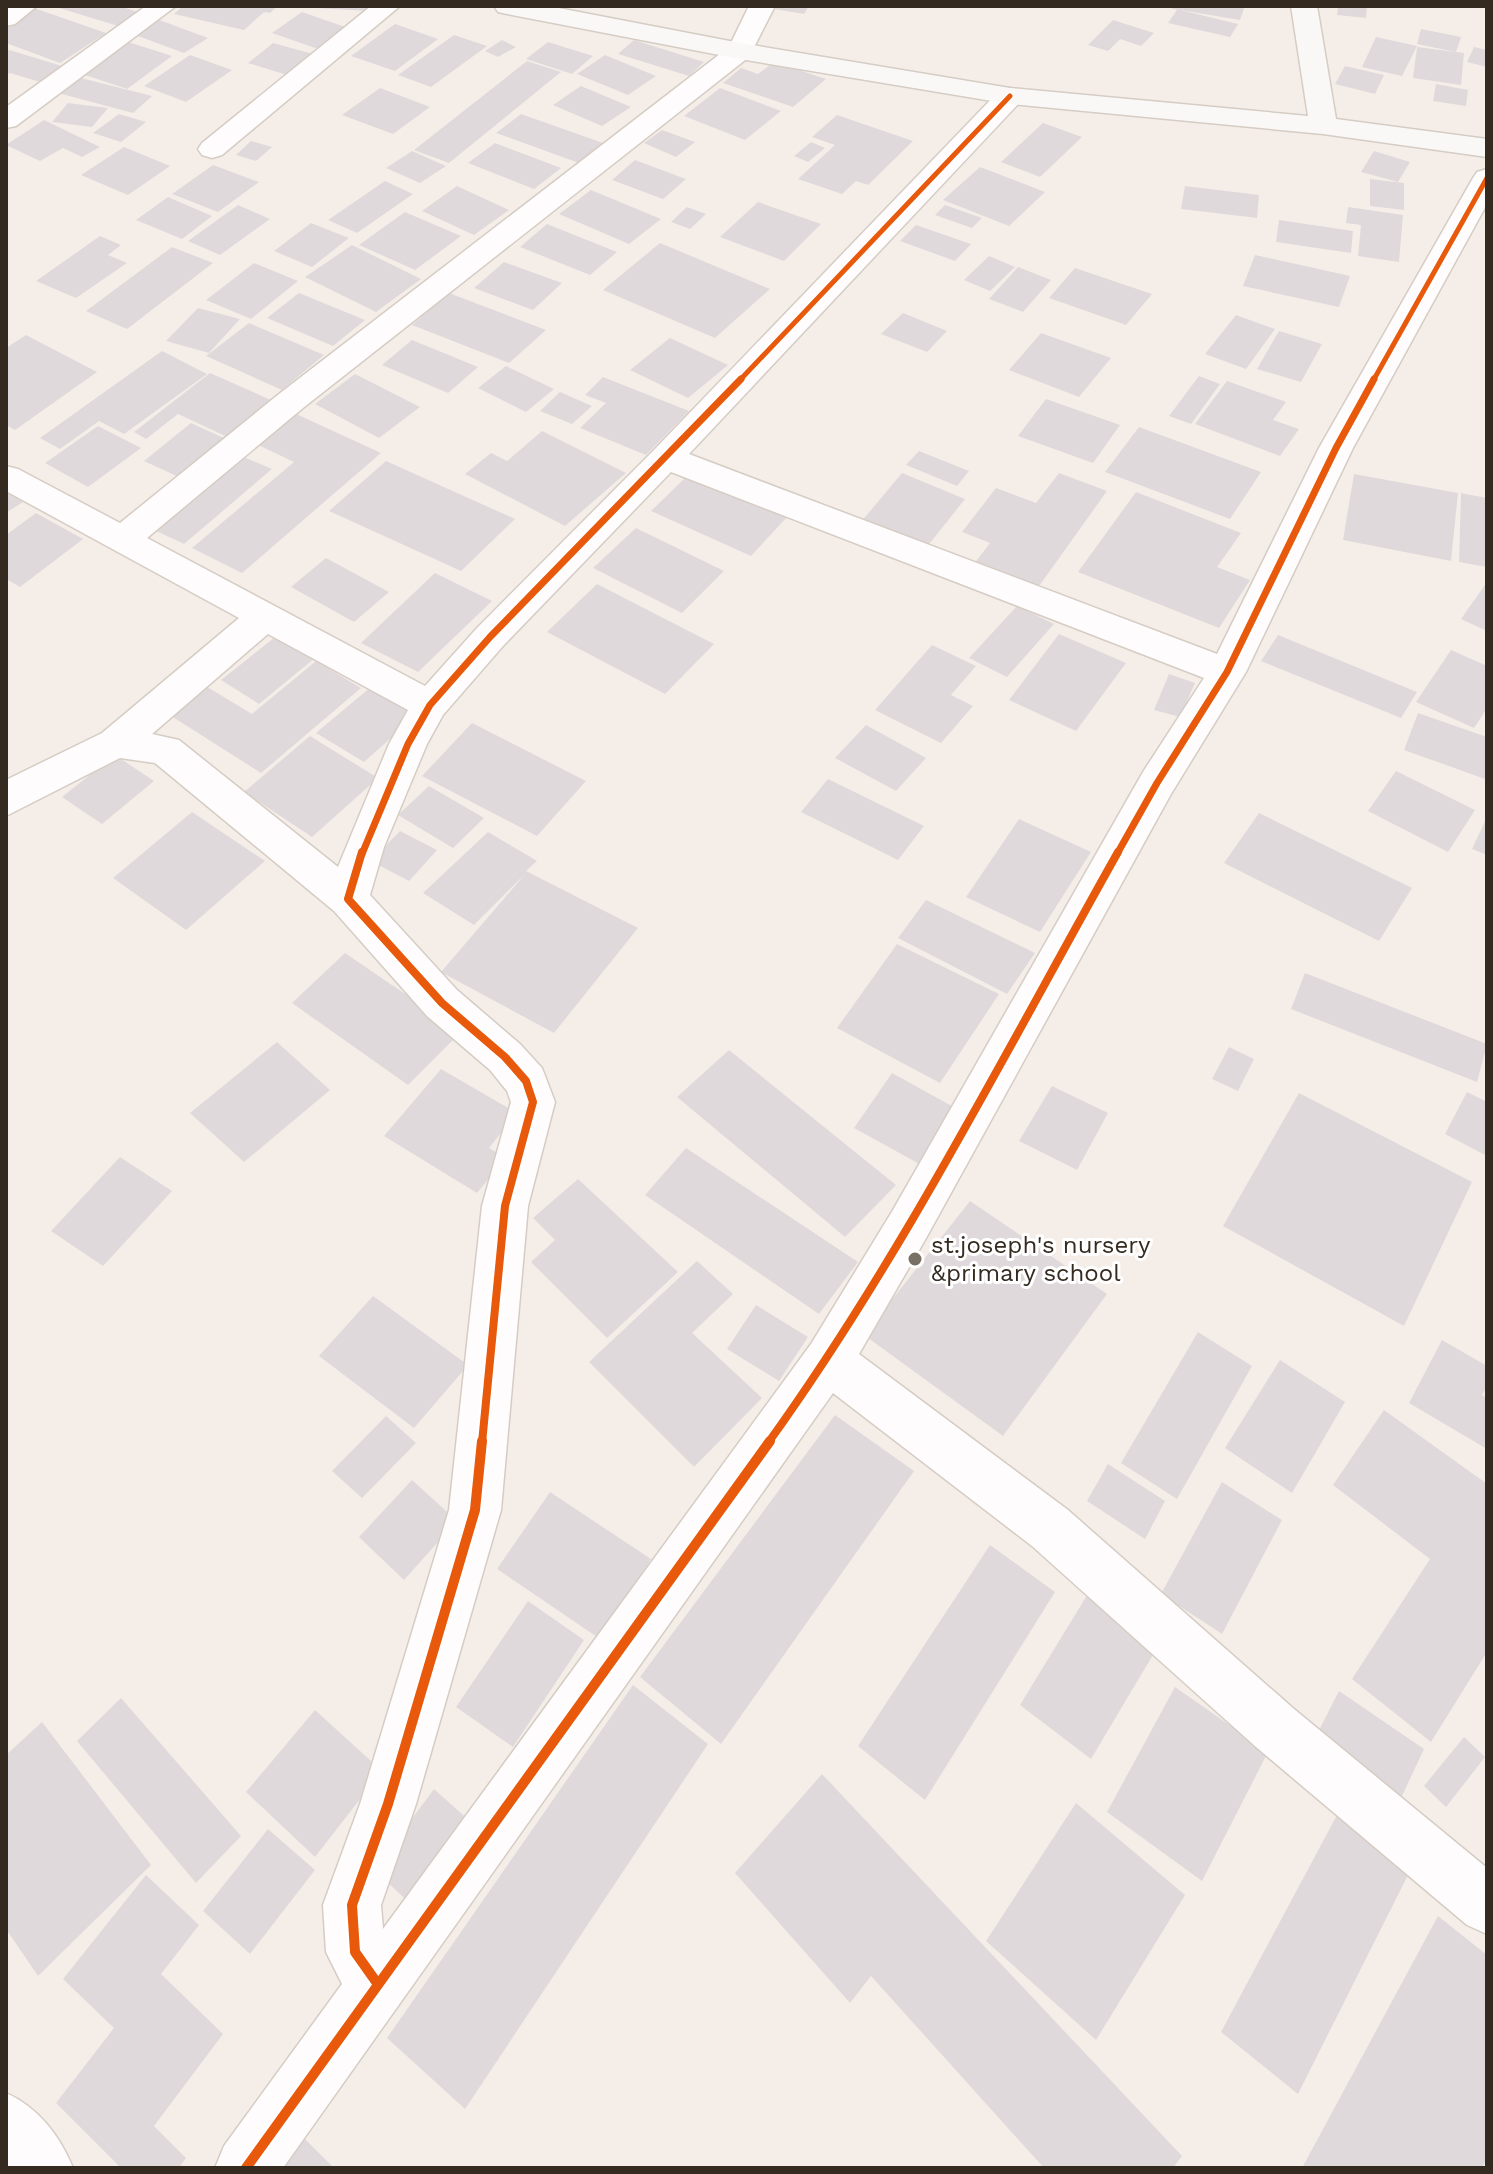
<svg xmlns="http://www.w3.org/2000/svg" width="1493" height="2174" font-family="'Work Sans',sans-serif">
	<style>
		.building { fill: #e0d9dc }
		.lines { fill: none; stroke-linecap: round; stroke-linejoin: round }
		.street-casing { stroke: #d5ccc4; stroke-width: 3 }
		.secondary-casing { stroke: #d5ccc4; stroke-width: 3 }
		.street { fill: #fefcfc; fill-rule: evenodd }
		.secondary { fill: #faf8f7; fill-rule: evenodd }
		.cycleway-far3-casing { stroke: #fff; stroke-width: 8 }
		.cycleway-far2-casing { stroke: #fff; stroke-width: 11 }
		.cycleway-far1-casing { stroke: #fff; stroke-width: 13 }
		.cycleway-casing { stroke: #fff; stroke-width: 15 }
		.cycleway-far3 { stroke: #e8590c; stroke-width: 5 }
		.cycleway-far2 { stroke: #e8590c; stroke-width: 7 }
		.cycleway-far1 { stroke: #e8590c; stroke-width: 8 }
		.cycleway { stroke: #e8590c; stroke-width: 10 }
		.poi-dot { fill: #786f65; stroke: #fff; stroke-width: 3 }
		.labels { text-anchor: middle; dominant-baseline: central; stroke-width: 6; stroke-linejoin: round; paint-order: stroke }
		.poi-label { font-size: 24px; fill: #352a1f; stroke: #fff; text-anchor: start }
	</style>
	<rect width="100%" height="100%" fill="#f5eee8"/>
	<g class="building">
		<polygon points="63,6 119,6 138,12 118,26 59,8"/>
		<polygon points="183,6 278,6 270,13 264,12 244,30 174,14"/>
		<polygon points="316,6 371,6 368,11 316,8"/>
		<polygon points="776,6 809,6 804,14 774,9"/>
		<polygon points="1163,6 1245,6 1240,20 1180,10 1238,24 1230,37 1168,23 1177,10"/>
		<polygon points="1338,6 1367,6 1366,18 1337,15"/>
		<polygon points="34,8 106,33 60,63 6,43 6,25"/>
		<polygon points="302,12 348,28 318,49 272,33"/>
		<polygon points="154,18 208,38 184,53 130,33"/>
		<polygon points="1113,20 1154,33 1141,46 1120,39 1108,51 1088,45"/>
		<polygon points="395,24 438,39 395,71 351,56"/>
		<polygon points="1421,29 1461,37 1456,52 1417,44"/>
		<polygon points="454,35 487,46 431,87 398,75"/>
		<polygon points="1376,37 1417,46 1402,76 1362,67"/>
		<polygon points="122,40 172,56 127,89 76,72"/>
		<polygon points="502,40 516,47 498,57 485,51"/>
		<polygon points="634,40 704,62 689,76 618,54"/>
		<polygon points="548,42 593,56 572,74 526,59"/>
		<polygon points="273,43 313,54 287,75 248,63"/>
		<polygon points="1417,47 1464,53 1461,85 1413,78"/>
		<polygon points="1474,47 1487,50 1487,67 1467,62"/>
		<polygon points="6,49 62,66 40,82 10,73 6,75"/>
		<polygon points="190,55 232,70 186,102 144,86"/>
		<polygon points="605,55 656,76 628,95 577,74"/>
		<polygon points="527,61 561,72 449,163 414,150"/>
		<polygon points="774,62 826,79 793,107 723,83 741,68 758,74"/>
		<polygon points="1345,66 1384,75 1375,94 1335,84"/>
		<polygon points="77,77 152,96 133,113 58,93"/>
		<polygon points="1436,84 1468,90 1466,106 1433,101"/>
		<polygon points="581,86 631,107 602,126 553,105"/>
		<polygon points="380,88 430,107 393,134 342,115"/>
		<polygon points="720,88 781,111 745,140 684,116"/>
		<polygon points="68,103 108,108 92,127 52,122"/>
		<polygon points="119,114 146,122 121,142 93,133"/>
		<polygon points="521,114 603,143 579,163 496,133"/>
		<polygon points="837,115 913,141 868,185 856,181 842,194 798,179 835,145 812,137"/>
		<polygon points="44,120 100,147 82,157 63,148 40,161 6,145"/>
		<polygon points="1043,123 1082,137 1040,177 1001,162"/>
		<polygon points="662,130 695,142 676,157 644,143"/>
		<polygon points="251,141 272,147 256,161 236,155"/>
		<polygon points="811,142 825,148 808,162 794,156"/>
		<polygon points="495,143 561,168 534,189 468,163"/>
		<polygon points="124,147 170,166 128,195 81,175"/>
		<polygon points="412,151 446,166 420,183 386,168"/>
		<polygon points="1374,151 1410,162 1398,182 1361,172"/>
		<polygon points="635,160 686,179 663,199 612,180"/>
		<polygon points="213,165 259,182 218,212 172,194"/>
		<polygon points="980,167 1045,192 1009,226 943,200"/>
		<polygon points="1370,179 1404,183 1404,210 1370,206"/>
		<polygon points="385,181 413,194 357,233 328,220"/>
		<polygon points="457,186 509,210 474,235 422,211"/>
		<polygon points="1185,186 1259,195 1257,218 1181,209"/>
		<polygon points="591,190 661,219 629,244 559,214"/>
		<polygon points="168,197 212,216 182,239 136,220"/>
		<polygon points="758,202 821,224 784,261 720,237"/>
		<polygon points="238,205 270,219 220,255 188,241"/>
		<polygon points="945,205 982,218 972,228 935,215"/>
		<polygon points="687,207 706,214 690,229 671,222"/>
		<polygon points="1348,207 1403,215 1399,262 1358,256 1361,225 1346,223"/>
		<polygon points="405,212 461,236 415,270 359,245"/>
		<polygon points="1279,220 1353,231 1351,253 1276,242"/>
		<polygon points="311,223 349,238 312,267 274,251"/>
		<polygon points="547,224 617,252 590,275 520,247"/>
		<polygon points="916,225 971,244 955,261 900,241"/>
		<polygon points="100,236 121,245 108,255 127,263 76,298 36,281"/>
		<polygon points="660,243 770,289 715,338 603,290"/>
		<polygon points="352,245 421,279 376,312 305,277"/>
		<polygon points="172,247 213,263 127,329 86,311"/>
		<polygon points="1255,255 1350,276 1339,307 1243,286"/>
		<polygon points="989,256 1015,267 990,291 964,280"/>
		<polygon points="504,262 562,283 533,310 474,288"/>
		<polygon points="254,263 298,281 251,319 206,300"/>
		<polygon points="1018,267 1051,280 1023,312 989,299"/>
		<polygon points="1075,268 1152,294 1126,325 1049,298"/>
		<polygon points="299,293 365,320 333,346 267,318"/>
		<polygon points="449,293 546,330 509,363 412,325"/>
		<polygon points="198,308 240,319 209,353 166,341"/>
		<polygon points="903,313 947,331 927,352 881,334"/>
		<polygon points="1236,315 1275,329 1246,369 1205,354"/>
		<polygon points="249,323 324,355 282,390 206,356"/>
		<polygon points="1279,331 1322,344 1301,382 1257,369"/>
		<polygon points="1041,333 1111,358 1079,397 1009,370"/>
		<polygon points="26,335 97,372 15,430 6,425 6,348"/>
		<polygon points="670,338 728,365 688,398 630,370"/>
		<polygon points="412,340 478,367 448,393 382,365"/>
		<polygon points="162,351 207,374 124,434 99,421 60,449 40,438"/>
		<polygon points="506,366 554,389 526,412 478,388"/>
		<polygon points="210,373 280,404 236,441 178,414 146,439 134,432"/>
		<polygon points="355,374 420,407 379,438 315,404"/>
		<polygon points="1199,376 1220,384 1191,424 1169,416"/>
		<polygon points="603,377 689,411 646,455 580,428 606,403 585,395"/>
		<polygon points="1227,381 1286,402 1273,420 1299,429 1280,456 1195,424"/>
		<polygon points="560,392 592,406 572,424 540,411"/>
		<polygon points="1046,399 1120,425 1093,463 1018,436"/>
		<polygon points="292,412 381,453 242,573 192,548 294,462 254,443"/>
		<polygon points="191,423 228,440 181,478 144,461"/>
		<polygon points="98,426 141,448 88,487 45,463"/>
		<polygon points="1139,427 1261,472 1230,519 1105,472"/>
		<polygon points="542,431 626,473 565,526 465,474 491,453 507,461"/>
		<polygon points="919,451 969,471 957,486 906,465"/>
		<polygon points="239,455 272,469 184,544 152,529"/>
		<polygon points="386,461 515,519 461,571 329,511"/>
		<polygon points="902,473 965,499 926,548 861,522"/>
		<polygon points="1059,473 1107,491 1037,589 974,564 990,543 962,532 996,488 1036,503"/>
		<polygon points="689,474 787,517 751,556 651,511"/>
		<polygon points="1354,474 1458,493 1451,561 1343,540"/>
		<polygon points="6,492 23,502 6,513"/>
		<polygon points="1136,492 1241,533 1217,567 1250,580 1219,628 1078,572"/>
		<polygon points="1461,493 1487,498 1487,567 1459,562"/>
		<polygon points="36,513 83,539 20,587 6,579 6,535"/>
		<polygon points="636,528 724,571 682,613 593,568"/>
		<polygon points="326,558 389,592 354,622 291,587"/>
		<polygon points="435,573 492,601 418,672 361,643"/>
		<polygon points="1487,582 1487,631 1461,619"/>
		<polygon points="597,584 714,644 665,694 547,632"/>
		<polygon points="1017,606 1054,624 1007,677 969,658"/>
		<polygon points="284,630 321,653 259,704 221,680"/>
		<polygon points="1059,634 1126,663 1076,731 1009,700"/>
		<polygon points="1278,635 1417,692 1401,718 1261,661"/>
		<polygon points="932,645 976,666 951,695 973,706 941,743 875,710"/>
		<polygon points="1451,650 1487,666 1487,708 1474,728 1416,702"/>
		<polygon points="316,661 361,688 261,773 168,714 204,685 252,714"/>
		<polygon points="1169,674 1195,683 1180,717 1154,710"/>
		<polygon points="372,686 418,714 364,762 316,733"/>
		<polygon points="1418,713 1487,737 1485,779 1404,750"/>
		<polygon points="472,723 586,781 537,836 422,776"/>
		<polygon points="866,725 926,758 896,791 835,758"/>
		<polygon points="310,736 378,778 312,837 244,792"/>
		<polygon points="115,755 154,781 102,824 62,797"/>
		<polygon points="1396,771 1475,810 1448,852 1368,811"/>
		<polygon points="828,779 924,826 898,860 801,812"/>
		<polygon points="429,786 484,818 453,848 398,815"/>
		<polygon points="192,812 265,861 186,930 113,878"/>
		<polygon points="1259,813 1412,888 1379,941 1224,863"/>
		<polygon points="1487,817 1487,855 1472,849"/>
		<polygon points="1019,819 1091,852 1040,932 966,897"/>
		<polygon points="400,831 437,850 409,881 371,861"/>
		<polygon points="488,832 537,861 526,871 638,928 554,1033 441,972 525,874 474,925 423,893"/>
		<polygon points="926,900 1035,953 1007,994 898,938"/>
		<polygon points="897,944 999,994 940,1083 837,1028"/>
		<polygon points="345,953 461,1032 408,1085 292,1003"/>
		<polygon points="1305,973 1487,1044 1477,1082 1291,1009"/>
		<polygon points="277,1042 330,1090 244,1162 190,1113"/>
		<polygon points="1229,1047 1254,1059 1238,1091 1212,1079"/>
		<polygon points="729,1050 896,1185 845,1237 677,1097"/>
		<polygon points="441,1069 517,1113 489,1148 506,1158 477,1193 384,1136"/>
		<polygon points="892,1073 959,1110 923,1166 854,1128"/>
		<polygon points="1052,1086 1108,1113 1077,1170 1019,1141"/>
		<polygon points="1467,1092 1487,1102 1487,1156 1445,1134"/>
		<polygon points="1299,1093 1472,1182 1404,1326 1223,1226"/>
		<polygon points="686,1148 858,1262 819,1314 645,1195"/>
		<polygon points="120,1157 172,1191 103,1266 51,1231"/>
		<polygon points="578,1179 678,1272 607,1338 531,1262 555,1240 533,1218"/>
		<polygon points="970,1201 1107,1294 1003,1436 864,1335"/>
		<polygon points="697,1261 733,1294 692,1333 762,1398 694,1467 589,1362"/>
		<polygon points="373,1296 468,1365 414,1428 319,1356"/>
		<polygon points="756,1305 808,1337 779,1381 727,1349"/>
		<polygon points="1198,1332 1252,1366 1177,1499 1121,1463"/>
		<polygon points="1442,1340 1487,1366 1487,1386 1482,1395 1487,1398 1487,1449 1409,1403"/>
		<polygon points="1280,1360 1345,1402 1292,1493 1225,1448"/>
		<polygon points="1384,1410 1487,1484 1487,1652 1431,1742 1352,1679 1430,1559 1333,1485"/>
		<polygon points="835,1415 914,1471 721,1744 640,1677"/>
		<polygon points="386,1416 416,1443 362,1498 332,1471"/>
		<polygon points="1108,1464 1165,1501 1145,1539 1087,1501"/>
		<polygon points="412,1480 457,1521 404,1580 359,1537"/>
		<polygon points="1222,1482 1282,1520 1222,1634 1161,1594"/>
		<polygon points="550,1492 651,1559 600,1639 497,1569"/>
		<polygon points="990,1545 1055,1592 925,1800 858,1746"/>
		<polygon points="1089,1592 1160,1643 1091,1759 1020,1705"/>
		<polygon points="528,1601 584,1640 513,1747 456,1707"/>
		<polygon points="633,1685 708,1744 465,2109 387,2038"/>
		<polygon points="1175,1687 1268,1752 1202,1881 1107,1812"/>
		<polygon points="1339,1691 1424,1749 1401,1798 1315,1738"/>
		<polygon points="121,1698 241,1836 196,1883 77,1741"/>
		<polygon points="315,1710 382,1771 315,1857 246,1792"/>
		<polygon points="42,1722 151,1865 38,1976 6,1929 6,1755"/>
		<polygon points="1464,1737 1485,1757 1446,1807 1424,1786"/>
		<polygon points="822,1774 1182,2156 1173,2168 1044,2168 871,1976 850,2003 735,1873"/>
		<polygon points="434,1789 472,1823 412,1905 374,1870"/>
		<polygon points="1076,1803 1185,1895 1096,2040 986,1941"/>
		<polygon points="1337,1815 1411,1869 1298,2094 1221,2032"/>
		<polygon points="268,1829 315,1870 250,1954 203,1911"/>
		<polygon points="146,1875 199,1925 161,1974 223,2034 154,2126 186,2158 179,2168 121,2168 56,2103 114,2028 63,1979"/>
		<polygon points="1438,1916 1487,1955 1487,2158 1482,2168 1302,2168"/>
		<polygon points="304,2138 334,2168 283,2168"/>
	</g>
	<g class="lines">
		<defs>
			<g id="street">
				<polygon points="6,6 37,6 15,24 6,26"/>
				<polygon points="146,6 176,6 16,126 6,128 6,107"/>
				<polygon points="371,6 400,6 222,155 212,158 202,155 198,149 202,143"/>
				<path d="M749 6H775L749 57 303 408 147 538 425 686 477 628 654 450 1000 90 1010 88 1020 90 1024 96 1020 102 689 454 1217 654 1319 448 1473 178 1477 172 1487 169V204L1353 448 1246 672 1171 794 925 1240 859 1354 1068 1510 1294 1709 1487 1868V1934L1467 1925 1256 1747 1032 1546 833 1393 283 2168H215L224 2146 342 1984 326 1952 323 1905 360 1804 449 1510 482 1206 511 1102 507 1091 490 1070 427 1016 334 911 155 763 120 758 6 816V780L102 733 239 618 6 491V466L18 469 120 523 279 394 729 47ZM671 472 1204 678 1143 772 893 1210 811 1344 383 1929 381 1905 416 1804 501 1510 528 1206 555 1102 542 1068 520 1044 457 990 370 895 384 847 427 744 443 715 503 646ZM268 634 408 710 389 744 338 867 179 740 152 734Z"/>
				<path d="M6 2093C38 2107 60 2136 73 2168H6Z"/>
			</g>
			<polygon id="secondary" points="494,6 548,6 740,43 1010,88 1308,116 1291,6 1317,6 1336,119 1487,139 1487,157 1323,134 1010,104 740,59 507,14 498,12"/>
		</defs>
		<use href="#street" class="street-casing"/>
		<use href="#secondary" class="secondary-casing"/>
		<use href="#street" class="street"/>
		<use href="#secondary" class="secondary"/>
		<defs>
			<g id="cycleway-far3">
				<polyline points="739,381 1010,96"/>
				<polyline points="1373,381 1487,178"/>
			</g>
			<g id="cycleway-far2">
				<polyline points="362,854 408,744 430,705 490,637 741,379"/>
				<polyline points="1117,854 1157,783 1227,672 1336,448 1374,379"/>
			</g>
			<g id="cycleway-far1">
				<polyline points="362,852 348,899 442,1003 505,1057 526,1081 533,1102 505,1206 482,1443"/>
				<path d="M768 1443C902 1257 1006 1051 1118 852"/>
			</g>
			<g id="cycleway">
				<polyline points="377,1983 355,1952 352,1905 388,1804 475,1510 482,1441"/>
				<polyline points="246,2168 770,1441"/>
			</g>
		</defs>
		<use href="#cycleway-far3" class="cycleway-far3-casing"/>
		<use href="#cycleway-far2" class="cycleway-far2-casing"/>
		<use href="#cycleway-far1" class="cycleway-far1-casing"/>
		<use href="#cycleway" class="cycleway-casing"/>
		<use href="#cycleway-far3" class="cycleway-far3"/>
		<use href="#cycleway-far2" class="cycleway-far2"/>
		<use href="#cycleway-far1" class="cycleway-far1"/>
		<use href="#cycleway" class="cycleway"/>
	</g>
	<circle class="poi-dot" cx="915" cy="1259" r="8"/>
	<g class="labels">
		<g class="poi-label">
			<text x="931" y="1245">st.joseph's nursery<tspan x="931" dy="28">&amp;primary school</tspan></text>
		</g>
	</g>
	<rect width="1493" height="2174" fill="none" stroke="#352a1f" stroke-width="16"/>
</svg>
